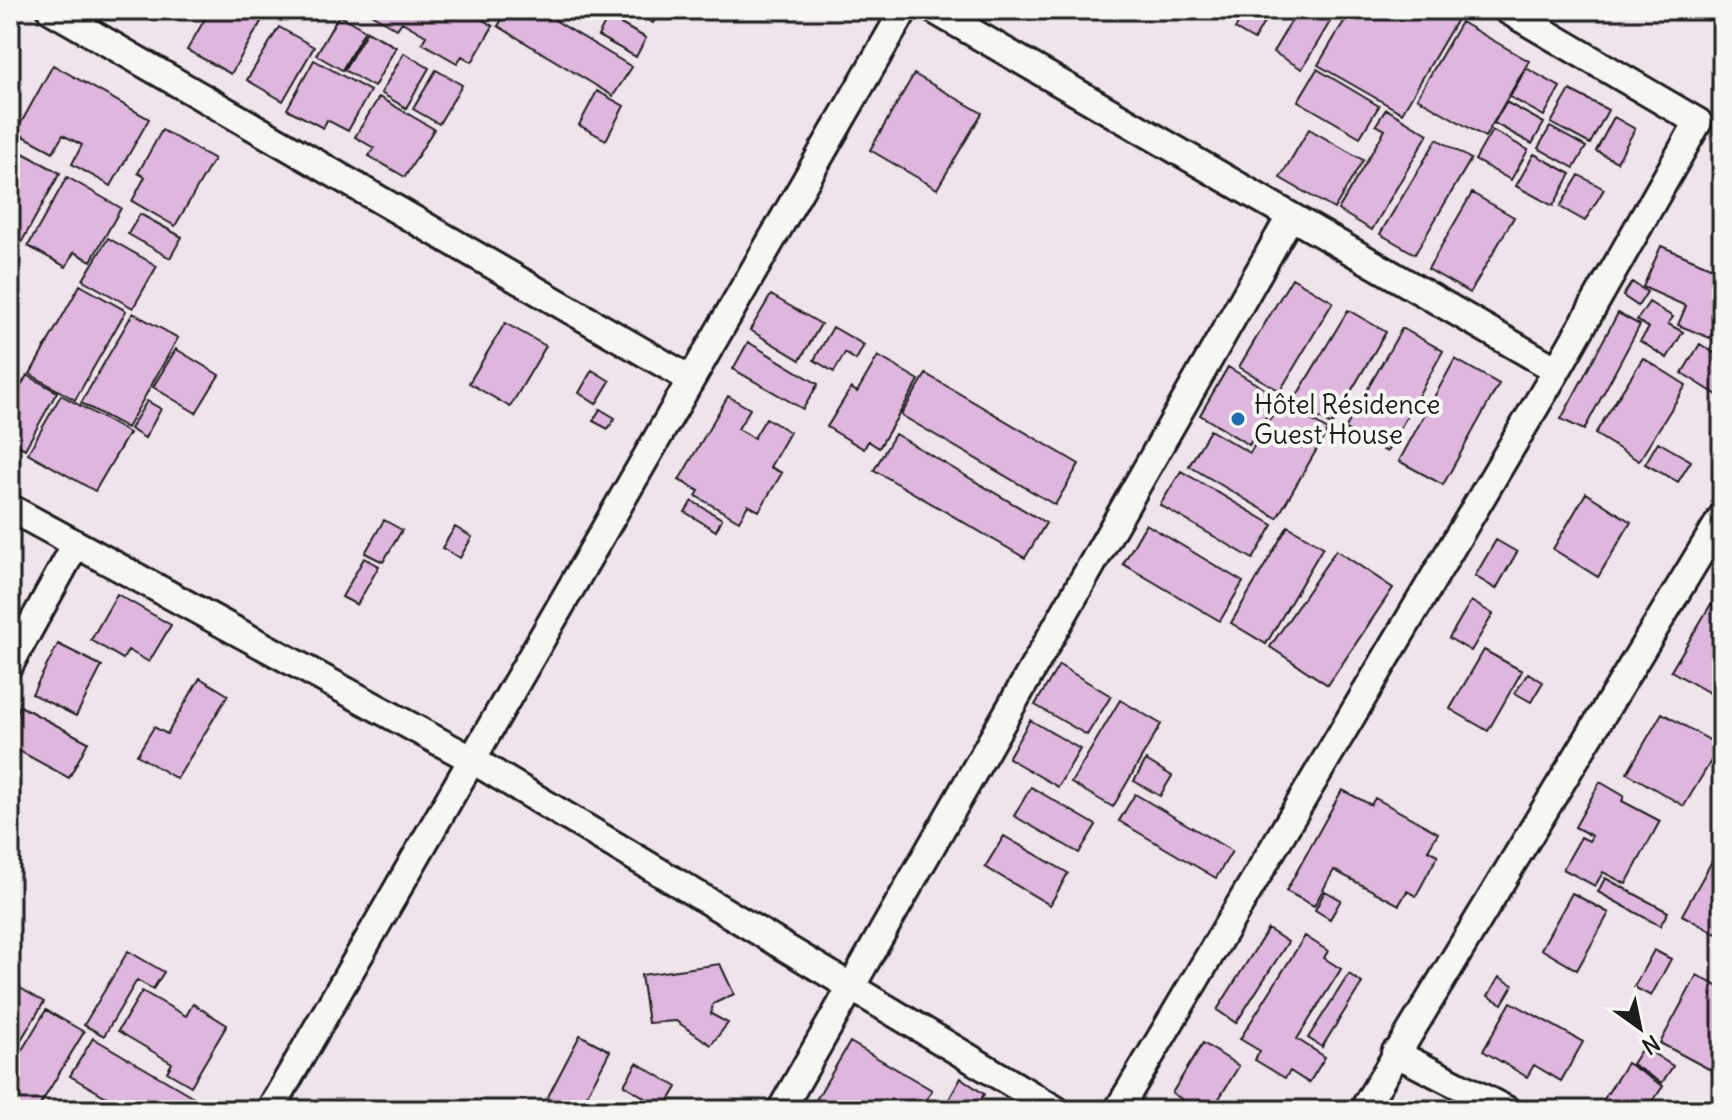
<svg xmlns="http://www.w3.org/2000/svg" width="1732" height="1120" viewBox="0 0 1732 1120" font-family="Delius,sans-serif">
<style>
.building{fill:#dfb6de;stroke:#1c1c1c;stroke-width:2}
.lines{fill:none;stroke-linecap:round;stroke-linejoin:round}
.minor-casing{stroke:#1c1c1c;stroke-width:32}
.minor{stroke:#f6f6f2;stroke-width:26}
.poi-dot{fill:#1f6fb2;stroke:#f6f6f2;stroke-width:3}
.labels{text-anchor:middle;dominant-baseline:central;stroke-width:8;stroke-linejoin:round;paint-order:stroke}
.poi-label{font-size:26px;fill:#1c1c1c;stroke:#f6f6f2;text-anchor:start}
</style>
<rect width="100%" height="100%" fill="#efe3ec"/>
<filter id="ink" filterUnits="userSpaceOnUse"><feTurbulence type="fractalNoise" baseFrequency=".0125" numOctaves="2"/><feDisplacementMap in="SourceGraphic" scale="16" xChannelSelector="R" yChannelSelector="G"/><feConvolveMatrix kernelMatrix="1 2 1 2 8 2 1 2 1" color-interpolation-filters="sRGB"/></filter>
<g filter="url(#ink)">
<path class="building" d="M210 10H245L262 20 231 74 187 50Z
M364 10H466L493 26 472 62 462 56 457 63 422 43 426 36 402 22 397 29Z
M508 10H538L632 67 613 96 498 26Z
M631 10H661L653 23Z
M1247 10H1271L1254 40 1235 29Z
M1298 10H1337L1302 69 1273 52Z
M1351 10H1438L1456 21 1402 113 1318 65Z
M339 15 365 30 342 70 316 55Z
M608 17 646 38 636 57 598 36Z
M1461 22 1529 61 1485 137 1417 98Z
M279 27 314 47 283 101 247 80Z
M367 31 396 47 374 87 344 70Z
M404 53 429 68 406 108 381 93Z
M314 60 370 91 348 131 327 120 323 128 287 109Z
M53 65 149 119 111 186 72 164 82 145 63 135 53 152 16 132Z
M1526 68 1560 87 1544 116 1510 97Z
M1317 69 1379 106 1360 137 1298 101Z
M436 70 462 85 439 124 413 109Z
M914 74 982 113 937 189 870 150Z
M1570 90 1608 110 1590 144 1551 123Z
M597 91 624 106 606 140 579 125Z
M379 97 434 129 405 177 369 156 374 148 355 137Z
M1506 102 1544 123 1532 144 1494 123Z
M1386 109 1428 134 1372 230 1338 210 1385 130 1376 125Z
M1614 117 1635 129 1617 162 1596 151Z
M1550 127 1586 147 1574 168 1538 148Z
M1309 129 1363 160 1334 209 1280 178Z
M162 130 214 159 175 226 132 201 145 177 138 173Z
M1492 130 1528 150 1511 180 1475 160Z
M1437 139 1471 159 1415 254 1380 234Z
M10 146 60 173 20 245 10 240Z
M1534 154 1571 174 1553 206 1516 186Z
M1579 175 1604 189 1585 221 1560 207Z
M67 177 121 208 91 261 74 252 66 267 28 246Z
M1472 193 1514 217 1470 293 1428 269Z
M140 214 182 237 170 258 128 234Z
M108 238 157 266 133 308 83 280Z
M1661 246 1722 272V311L1710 338 1678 325 1686 306 1643 287Z
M1292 278 1333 302 1280 391 1239 367Z
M1632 282 1647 292 1638 306 1623 296Z
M80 285 126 311 75 400 30 374Z
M771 295 821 324 800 360 750 330Z
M1649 302 1673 317 1668 324 1683 332 1667 358 1640 341 1649 328 1637 320Z
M1348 310 1386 332 1331 425 1293 402Z
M133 313 178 338 127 428 81 403Z
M1618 313 1640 325 1584 430 1561 419Z
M505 323 546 346 510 407 469 383Z
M833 327 864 345 856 360 845 353 834 372 814 360Z
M1402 328 1443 351 1387 452 1345 429Z
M748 342 818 384 803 409 733 369Z
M1700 344 1722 358V398L1682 373Z
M176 349 219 375 196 413 153 387Z
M878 356 919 380 879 448 868 441 864 449 827 427 851 388 857 392Z
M1643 358 1686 385 1639 461 1595 434Z
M1455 359 1499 384 1443 485 1399 461Z
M1228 367 1278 397 1249 445 1200 415Z
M592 370 610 381 596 404 579 393Z
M926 374 1079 464 1055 505 901 415Z
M27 375 57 392 25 449 10 441V406Z
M61 395 129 433 95 491 28 453Z
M728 396 750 409 738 429 754 438 766 418 790 432 770 467 782 473 759 511 748 505 739 521 696 496 699 491 679 480Z
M147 401 161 409 145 438 130 429Z
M1280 402 1328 430 1277 518 1189 466 1210 430 1250 453Z
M600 409 615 418 608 429 593 421Z
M895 434 1046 523 1025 558 874 470Z
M1658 442 1691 461 1678 482 1645 464Z
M1181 471 1273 525 1253 559 1160 505Z
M1586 493 1631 522 1598 577 1553 549Z
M692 501 722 519 716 531 685 512Z
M384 520 402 530 383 562 365 553Z
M1146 524 1243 582 1220 621 1123 564Z
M1288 526 1323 547 1266 644 1231 623Z
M455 527 472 537 460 558 442 548Z
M1496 540 1517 552 1496 589 1475 576Z
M1336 550 1393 588 1328 685 1270 647Z
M364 558 379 566 357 605 342 597Z
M117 594 171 625 149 662 128 650 123 659 91 640Z
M1471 601 1493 614 1471 651 1449 638Z
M1711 604 1722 610V700L1671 671Z
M58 644 102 666 76 716 32 694Z
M1484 650 1522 671 1488 731 1450 709Z
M1059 665 1111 696 1087 735 1035 705Z
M1528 673 1543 682 1531 702 1515 693Z
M200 678 228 695 177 779 137 755 154 727 167 734Z
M1120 700 1161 724 1113 807 1071 783Z
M20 706 88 742 69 778 10 746V724Z
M1662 713 1720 746 1684 806 1627 773Z
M1030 720 1080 749 1058 787 1008 758Z
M1146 760 1172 776 1160 796 1134 781Z
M1600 782 1624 796 1622 801 1660 821 1626 884 1603 872 1595 886 1563 869 1581 837 1589 841 1592 836 1575 827Z
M1031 787 1096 825 1079 853 1014 816Z
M1342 790 1371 805 1375 798 1438 833 1428 850 1438 855 1416 896 1407 891 1399 905 1334 870 1314 906 1286 891Z
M1135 794 1232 851 1216 878 1119 821Z
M1004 836 1068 873 1050 905 985 867Z
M1722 843V937L1682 915Z
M1605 878 1668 912 1660 926 1598 892Z
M1325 891 1341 900 1330 919 1315 910Z
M1572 893 1609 913 1577 970 1541 949Z
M1268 929 1288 942 1236 1023 1217 1010Z
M1305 936 1328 951 1324 958 1341 969 1297 1039 1325 1057 1309 1083 1290 1071 1285 1078 1255 1060 1260 1051 1240 1039Z
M1654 950 1671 959 1651 996 1634 987Z
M128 951 164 972 153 989 137 980 104 1036 84 1025Z
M720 964 734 994 713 1004 711 1014 728 1023 711 1045 676 1021 648 1023 641 975Z
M1349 974 1362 983 1322 1047 1308 1038Z
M1697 975 1722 989V1076L1660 1043Z
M1499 977 1513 985 1502 1004 1488 996Z
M15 985 44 1002 16 1048 10 1045V993Z
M142 991 186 1016 193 1004 227 1025 191 1086 167 1072 172 1063 118 1031Z
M1511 1002 1583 1042 1561 1081 1534 1065 1527 1077 1483 1051Z
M46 1010 84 1032 37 1110H10V1070Z
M580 1035 610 1051 579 1110H541Z
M93 1038 197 1099 191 1110H129L70 1076Z
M850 1042 932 1090 921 1110H810Z
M1203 1043 1239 1066 1212 1110H1199L1172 1093Z
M1643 1047 1673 1066 1662 1083 1632 1064Z
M637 1063 677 1087 664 1109 624 1085Z
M1627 1063 1663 1086 1647 1110H1597Z
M961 1078 984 1094 975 1110H943Z"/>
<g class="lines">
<g class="minor-casing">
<path id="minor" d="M51 10 690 379
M934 10 1557 370
M10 508 471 759 1056 1110
M10 664 76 544
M1395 1053 1507 1110
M270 1110 904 10
M781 1110 1290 217
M1118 1110 1557 370 1698 122 1507 10
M1363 1110 1722 517"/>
</g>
<use href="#minor" class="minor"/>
</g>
</g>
<circle class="poi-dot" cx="1238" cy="419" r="8"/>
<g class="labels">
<g class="poi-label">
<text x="1254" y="404">Hôtel Résidence<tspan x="1254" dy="30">Guest House</tspan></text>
</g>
</g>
<rect width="1732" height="1120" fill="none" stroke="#f6f6f2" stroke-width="40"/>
<rect x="20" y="20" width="1692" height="1080" fill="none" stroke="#1c1c1c" stroke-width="3" filter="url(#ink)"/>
<g transform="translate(1640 1028) rotate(147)" stroke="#f6f6f2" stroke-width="6" paint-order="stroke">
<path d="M0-6L14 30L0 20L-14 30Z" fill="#1c1c1c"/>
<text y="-12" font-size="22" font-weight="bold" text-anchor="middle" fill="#1c1c1c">N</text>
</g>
</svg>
